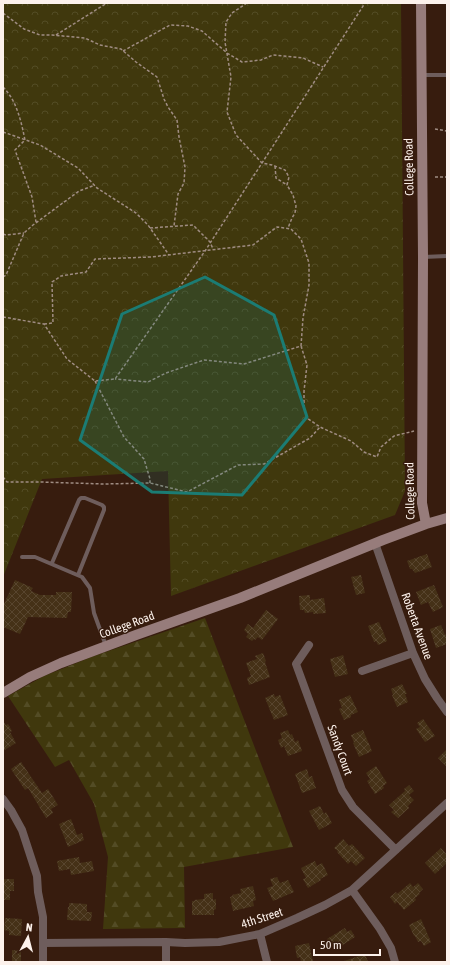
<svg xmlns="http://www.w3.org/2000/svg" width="450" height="965" viewBox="0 0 450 965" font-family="'Asap Condensed',sans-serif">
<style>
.forest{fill:url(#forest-firs)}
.park{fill:url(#park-crowns)}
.building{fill:url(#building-cross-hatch)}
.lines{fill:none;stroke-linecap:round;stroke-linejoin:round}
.path{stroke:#9f8c82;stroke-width:1.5;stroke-dasharray:3 2;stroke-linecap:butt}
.lane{stroke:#6e5d5c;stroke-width:4}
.street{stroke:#6e5d5c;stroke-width:8}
.secondary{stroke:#977c7b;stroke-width:10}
.marked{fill:#1b7c74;fill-opacity:0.2;stroke:#1b7c74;stroke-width:3;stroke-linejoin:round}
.labels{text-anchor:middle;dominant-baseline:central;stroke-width:3;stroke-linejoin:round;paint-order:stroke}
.street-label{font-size:12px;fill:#fdf2ec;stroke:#371c0e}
</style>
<defs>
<pattern id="forest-firs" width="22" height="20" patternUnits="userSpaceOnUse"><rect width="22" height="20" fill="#40380d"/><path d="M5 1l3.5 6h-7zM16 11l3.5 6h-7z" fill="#534c25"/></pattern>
<pattern id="park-crowns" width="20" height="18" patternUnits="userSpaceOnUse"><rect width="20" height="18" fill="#40380d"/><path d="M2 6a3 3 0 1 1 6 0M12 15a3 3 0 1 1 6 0" fill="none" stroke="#534c25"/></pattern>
<pattern id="building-cross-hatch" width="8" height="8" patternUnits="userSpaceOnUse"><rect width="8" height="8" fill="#453117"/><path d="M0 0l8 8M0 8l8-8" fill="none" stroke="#58452e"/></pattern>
</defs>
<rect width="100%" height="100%" fill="#371c0e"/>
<path class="forest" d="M205 618 293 847 184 867 185 928 103 929 108 857 94 804 69 760 55 767 8 696 44 676 94 656Z"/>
<path class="park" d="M3 3H401L405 491 395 515 171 596 168 471 42 479 3 577Z"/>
<path class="building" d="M427 554 432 567 415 573 412 569H410L407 561Z
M361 575 365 593 356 595 351 577Z
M15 580 33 588 31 591 40 595H56V592H72L71 612H68L67 618 28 617 20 634 3 627V606Z
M434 585 443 607 433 612 428 602 421 605 416 592Z
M310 595V600L324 598 326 613 313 614V612L305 613 304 610H300L299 596Z
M266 610 278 619 262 640 258 637 255 640 254 639 252 641 246 637 248 634 244 630 248 624 253 628Z
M379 622 387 641 378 645 376 641 374 642 368 626Z
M441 625 445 635 447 634V644L436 648 430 629Z
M263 653 266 661 265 662 270 677 249 685 247 678 251 676 246 663 257 659 255 656Z
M343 655 348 674 335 677 330 659Z
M402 684 407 694H405L408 702 397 707 392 695H393L391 689Z
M274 694 275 697 280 695 288 715 274 720 265 698Z
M350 695 358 712 351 715V717L344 720 339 709 342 708 339 700Z
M423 719 435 736 425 742 416 729 420 727 417 723Z
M3 721 6 725 8 724 12 731 10 732 16 743 3 751Z
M288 730 290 735 292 734 295 742 298 740 302 751 288 756 284 746 281 748 278 740 282 738 280 733Z
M363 730 372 751 359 757 353 743H354L351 735Z
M447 749V767L438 758Z
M21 762 42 793 48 789 58 805 51 809 53 813 46 818 28 788 25 790 11 769Z
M376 766 387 783 383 786 384 788 375 794 367 781 370 779 366 773Z
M307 769 309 777 312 776 316 788 302 793 295 774Z
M409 785 414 791 409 795 414 800 408 806 409 808 398 818 391 812 394 810 389 805 405 791 404 789Z
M320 806 324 814 326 812 332 823 319 830 309 811Z
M71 819 77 835 82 833 84 840 68 847 59 824Z
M343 839 349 846 352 844 365 858 356 866 351 861 348 864 337 852 338 851 334 848Z
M441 848 447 855V863L435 874 425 863Z
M79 857 80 863 92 861 94 871 71 875 70 869 59 871 57 861Z
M315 861 317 866 322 863 328 875 320 879 321 880 308 888 303 879 306 878 301 868Z
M277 877 280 883 288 880 294 892 273 901 267 888 273 886 270 879Z
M3 879H14V891H10V900H3Z
M410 883 413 887 418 883 423 889 419 893 420 894 415 898 416 900 404 910 397 902 395 904 390 897 396 892 397 894Z
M253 886 256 900 253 901 254 906 233 911 230 897 233 896 232 895 241 893 240 889Z
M213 893V900L216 899V909L214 910V915H192V901H195L194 900 204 899V894Z
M69 903 87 904V912H92L91 921 67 920 68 907H69Z
M5 918 22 919 21 936 9 935V931L4 930Z
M421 919 431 942 424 946 421 941 418 942 415 936H414L409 925Z
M345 928 347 932 351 930 355 937 335 950 327 939Z
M309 943 313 962H301L300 957 297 958 295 946Z
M12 950 21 951V962H12Z
M365 954 368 962H344V961Z"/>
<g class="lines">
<path class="path" d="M247 3 232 13 226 22 225 42 231 77 227 112 236 135 262 163 272 165 285 170 289 177 287 185 293 195 296 206 295 213 292 218 288 228
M3 13 24 29 40 35H52L85 38 100 45 121 49 136 62 157 77 164 99 168 107 177 120 179 137 185 167 184 183 178 194 174 226
M56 35 107 3
M123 51 170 25 188 26 202 31 227 53 242 62 261 60 273 55 303 58 323 67
M3 87C17 101 21 121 25 140L15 150 32 197 36 222
M435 129 447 131
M3 132 40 145 78 168 97 188 136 213 148 225 169 255
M275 166 276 178 287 185
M435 177H447
M150 228 193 225 210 242 213 249
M3 234 6 235 24 233
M3 277 6 275 24 233 33 225 79 191 95 185
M3 317 44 324 67 359 95 381 115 379 205 251 262 163 365 3
M44 324 53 323 52 282 61 276 86 272 95 259 151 257 253 245 277 227 291 229 301 239 309 263V285L303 318 301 346 244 364 204 360 166 373 148 382 115 379
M301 346 307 365 304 391V408L307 418 320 427 351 441 364 452 377 457 381 447 394 436 414 431
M95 381 124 437 144 459 150 479V483
M3 477 7 482H41L103 484 150 483 187 492 238 465 264 464 310 438 320 427"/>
<path class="lane" d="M421 75H447
M423 257 447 256
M22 557H35L82 577 90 588 94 613 106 646
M52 563 79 500 81 498H85L102 505 104 507V510L78 575"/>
<path class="street" d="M375 543 413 653 425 679 437 698 447 712
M309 645 296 664 342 790 353 807 396 850
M362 671 413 653
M3 799 11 810 22 830 37 876 38 892 43 917V962
M352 890 380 929 391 948 395 962
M260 934 267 962
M166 942V962
M43 943 166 942 185 943 219 942 260 934 297 918 325 905 352 890 447 803"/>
<path class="secondary" d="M421 3 423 257 422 503 426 524
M3 693 30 677 61 663 136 635 240 598 383 540 426 524 447 518"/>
</g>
<path class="marked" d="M205 277 274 315 307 417 242 495 152 492 80 440 122 314Z"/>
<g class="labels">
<g class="street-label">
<text transform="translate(409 167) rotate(-91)">College Road</text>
<text transform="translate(410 491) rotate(-91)">College Road</text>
<text transform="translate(127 625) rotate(-20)">College Road</text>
<text transform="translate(417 626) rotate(70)">Roberta Avenue</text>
<text transform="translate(340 750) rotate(70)">Sandy Court</text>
<text transform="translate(262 918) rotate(-18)">4th Street</text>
</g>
</g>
<rect width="450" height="965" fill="none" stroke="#fdf2ec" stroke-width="8"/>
<g transform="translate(28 937) rotate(7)" stroke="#371c0e" stroke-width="3" paint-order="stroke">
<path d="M0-3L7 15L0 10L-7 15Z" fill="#fdf2ec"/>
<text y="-6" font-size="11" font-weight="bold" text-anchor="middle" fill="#fdf2ec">N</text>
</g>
<path d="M314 949v6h66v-6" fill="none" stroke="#fdf2ec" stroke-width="2"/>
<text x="320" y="949" font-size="12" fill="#fdf2ec" stroke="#371c0e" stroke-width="3" paint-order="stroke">50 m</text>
</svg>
